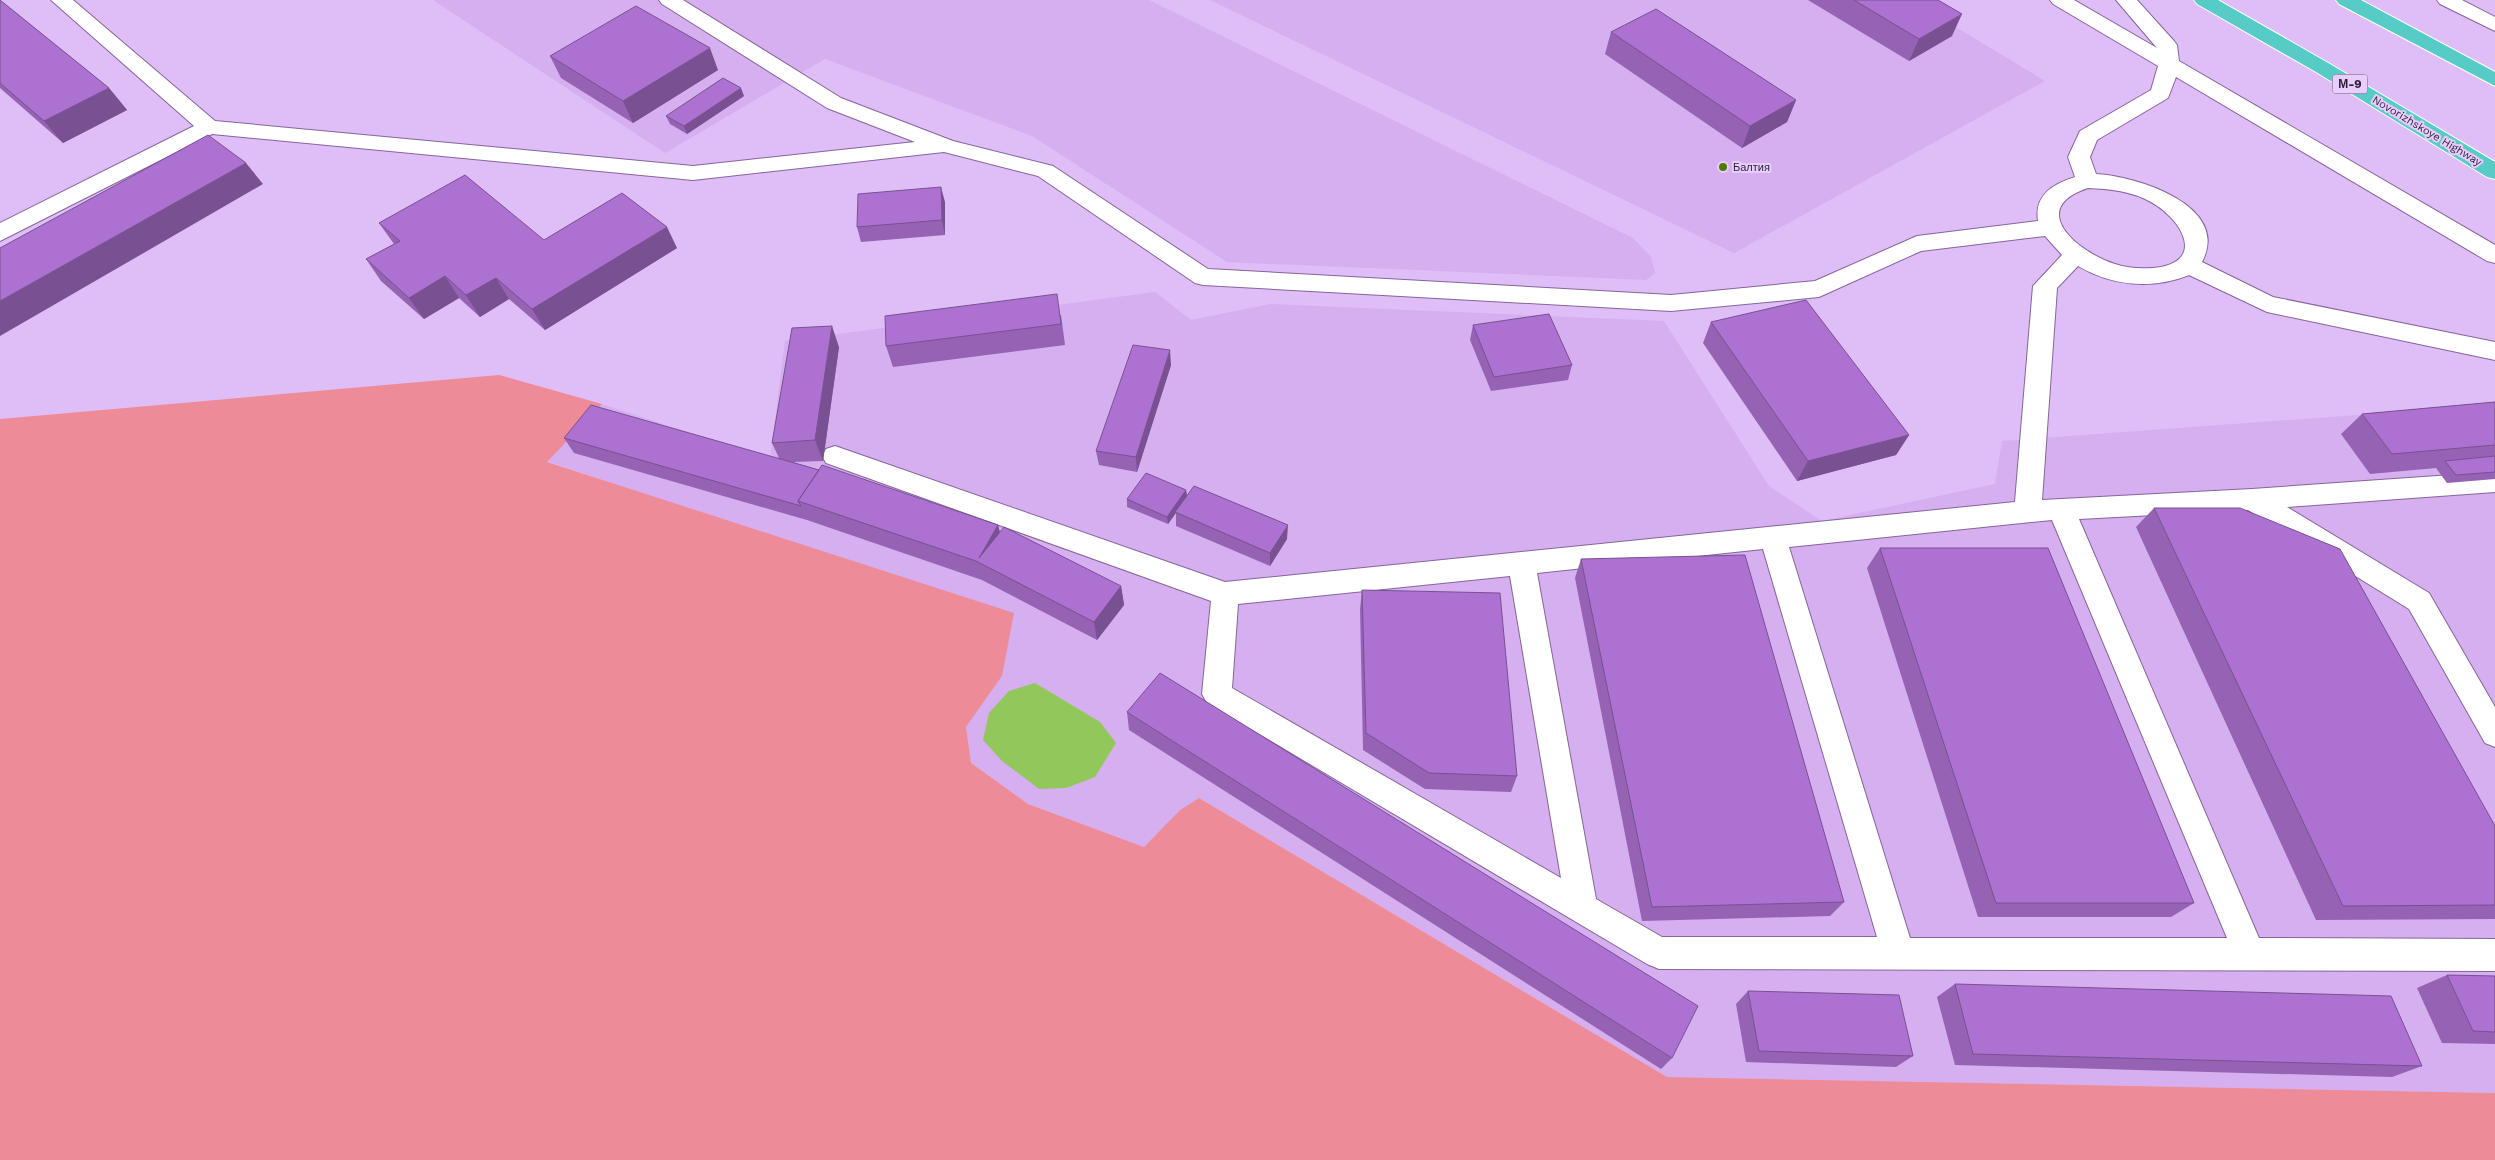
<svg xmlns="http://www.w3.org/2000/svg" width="2495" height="1160" viewBox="0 0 2495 1160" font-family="'Work Sans',sans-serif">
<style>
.built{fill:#d5afef}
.green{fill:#ee8b99}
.water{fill:#91c75b}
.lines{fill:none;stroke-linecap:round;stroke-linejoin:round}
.minor-casing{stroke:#85659a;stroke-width:2}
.highway-casing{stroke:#fff;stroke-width:2}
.minor{fill:#fff;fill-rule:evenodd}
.highway{fill:#57cbc6;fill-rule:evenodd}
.wall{fill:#9562b4}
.shaded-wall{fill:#795092}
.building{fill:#ad72d1;stroke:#795092}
.poi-dot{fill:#4c7b03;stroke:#e9cdfc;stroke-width:2}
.labels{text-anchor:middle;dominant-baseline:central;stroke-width:4;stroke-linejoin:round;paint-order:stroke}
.far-street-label{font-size:11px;fill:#2c1f35;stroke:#e9cdfc}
.far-poi-label{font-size:11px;fill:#2c1f35;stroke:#e9cdfc;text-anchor:start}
.shield{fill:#e9cdfc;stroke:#655371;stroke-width:1}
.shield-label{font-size:12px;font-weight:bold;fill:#2c1f35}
</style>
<rect width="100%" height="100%" fill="#dfbdf7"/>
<path class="built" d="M433 0H1149L1633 238 1651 257 1655 273 1646 280 1227 262 1032 136 825 59 665 153Z
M1210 0H1911L2045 81 1734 253Z
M1155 292 1191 320 1270 304 1664 321 1769 486 1822 521 1995 484 2002 441 2495 405V1093L1667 1077 1199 798 1180 810 1144 847 1028 804 971 763 966 727 1002 676 756 531 546 461 602 404 770 459 785 341Z"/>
<path class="green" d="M499 375 602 404 547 462 1014 613 1002 676 966 727 971 763 1028 804 1144 847 1180 810 1199 798 1667 1077 2495 1093V1160H0V419Z"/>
<path class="water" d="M1035 683 1100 722 1116 743 1095 777 1066 788 1039 789 1002 761 983 740 989 713 1009 691Z"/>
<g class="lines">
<g class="minor-casing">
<path id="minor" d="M51 0H73L215 121 693 166 915 142 827 108 662 4 659 0H683L841 98 953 141 1053 166 1208 269 1671 295 1815 281 1917 236 2038 221C2034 195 2053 184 2075 177L2068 157 2080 131 2151 90 2158 66 2053 4 2050 0H2074L2157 48 2116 0H2137L2174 41 2177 45 2179 61 2495 245V263L2487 261 2176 77 2168 98 2097 140 2090 157 2096 174C2135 176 2232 205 2202 262L2273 297 2495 342V360L2267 312 2189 275C2152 290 2112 286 2078 266L2057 288 2042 500 2252 489 2495 472V492L2287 507 2429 593 2495 707V747L2485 743 2409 609 2248 510 2079 519 2259 938 2495 939V971L1659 969 1647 964 1207 703 1202 694 1211 601 826 463 822 456 826 449 835 446 1225 582 2015 502 2033 286 2062 255 2045 236 1921 251 1819 297 1671 311 1203 285 1195 283 1038 176 944 152 693 180 212 134 0 241V223L194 126ZM2088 188C2110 189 2131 191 2151 202 2183 220 2207 263 2153 268 2140 269 2127 268 2115 264 2079 253 2025 209 2088 188ZM2052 520 2227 938H1910L1789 547ZM1763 549 1877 937H1662L1596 899 1537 573ZM1510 576 1561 878 1232 688 1238 604Z
M2437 0H2462L2495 17V31L2440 4Z"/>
</g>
<g class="highway-casing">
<path id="highway" d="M2194 0H2218L2330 64 2495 162V179L2487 177 2316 72 2197 4Z
M2336 0H2361L2495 72V86L2339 4Z"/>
</g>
<use href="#minor" class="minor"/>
<use href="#highway" class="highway"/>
</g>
<path class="wall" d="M0 0 109 88 127 110 63 143 0 88Z
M1808 0H1938L1952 36 1909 61Z
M1611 32 1796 100 1787 122 1742 148 1605 54Z
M550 56 718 70 633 123 561 78Z
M744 96 687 134 670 124 666 116Z
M945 202V235L861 242 857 227Z
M379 223 544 240 677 248 545 330 509 299 480 317 459 298 424 319 381 281 366 259 394 244Z
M1061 315 1065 345 893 367 886 346Z
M1711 322 1909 435 1896 455 1797 481 1703 343Z
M1473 325 1572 365 1568 380 1491 391 1470 340Z
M839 347 823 461 793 462 998 525 1000 533 1121 586 1124 605 1097 640 982 580 807 520 574 453 564 438 779 458 772 443Z
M1171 365 1137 472 1099 465 1096 451Z
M2495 402V479L2447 483 2436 468 2370 474 2341 434 2362 414Z
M1186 490 1187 496 1287 539 1270 566 1176 526V513L1168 524 1127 507V499Z
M2154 508 2495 826V919L2316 920 2136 527Z
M1880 548 2194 903 2171 917H1978L1867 568Z
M1581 559 1844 902 1830 916 1642 921 1575 578Z
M1362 590 1517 776 1511 792 1425 789 1363 750 1360 609Z
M1127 712 1672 1058 1661 1069 1129 730Z
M2447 975 2495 976V1044L2442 1043 2417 988Z
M1955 984 2422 1066 2392 1077 1955 1065 1937 997Z
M1748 991 1913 1056 1896 1067 1746 1062 1736 1004Z"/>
<path class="shaded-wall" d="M1962 14 1952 36 1909 61 1919 39Z
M710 48 718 70 633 123 623 101Z
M109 88 127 110 63 143 44 121Z
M741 88 744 96 687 134 684 126Z
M1796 100 1787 122 1742 148 1750 126Z
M246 163 263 184 0 336V301Z
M941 187 945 202V235L942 220Z
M667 227 677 248 545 330 532 309Z
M445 276 459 298 424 319 409 298Z
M496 278 509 299 480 317 466 295Z
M832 326 839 347 823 461 815 440Z
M1170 350 1171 365 1137 472 1136 457Z
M1909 435 1896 455 1797 481 1808 461Z
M1186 490 1187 497 1168 524 1167 517Z
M998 525 1003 545 979 558Z
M1288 525 1287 539 1270 566V553Z
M1121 586 1124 605 1097 640 1094 622Z"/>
<path class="building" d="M0 0 109 88 44 121 0 83Z
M1854 0H1938L1962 14 1919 39Z
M636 6 710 48 623 101 550 56Z
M1656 9 1796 100 1750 126 1611 32Z
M723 78 741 88 684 126 666 116Z
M208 135 246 163 0 301V248Z
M465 175 544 240 622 193 667 227 532 309 496 278 466 295 445 276 409 298 366 259 400 241 379 223Z
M941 187 942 220 857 227 858 194Z
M1057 294 1061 324 886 346 885 316Z
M1806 300 1909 435 1808 461 1711 322Z
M1549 314 1572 365 1494 377 1473 325Z
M832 326 815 440 772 443 792 328Z
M1133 345 1170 350 1136 457 1096 451Z
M2495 402V445L2392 454 2362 414Z
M591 405 819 470 798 501 801 506 564 438Z
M2495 456V472L2456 475 2445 461Z
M822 465 998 525 979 558 1004 527 1121 586 1094 622 976 561 798 501Z
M1146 473 1186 490 1167 517 1127 499Z
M1194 486 1288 525 1270 553 1175 512Z
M2154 508H2240L2340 549 2495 826V905L2343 906Z
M1880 548H2048L2194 903H1996Z
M1745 555 1844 902 1652 907 1581 559Z
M1362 590 1500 593 1517 776 1429 773 1366 733Z
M1160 673 1698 1006 1672 1058 1127 712Z
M2447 975 2495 976V1032L2473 1031Z
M1955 984 2391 996 2422 1066 1973 1054Z
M1748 991 1899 995 1913 1056 1759 1051Z"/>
<circle class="poi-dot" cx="1723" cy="167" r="5"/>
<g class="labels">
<g class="far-street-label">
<text transform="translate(2427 131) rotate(31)">Novorizhskoye Highway</text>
</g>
<g class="far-poi-label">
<text x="1733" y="167">Балтия</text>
</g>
<rect class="shield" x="2332.5" y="74.5" width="35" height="19" rx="4"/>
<g class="shield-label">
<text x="2350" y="84">М-9</text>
</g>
</g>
</svg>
